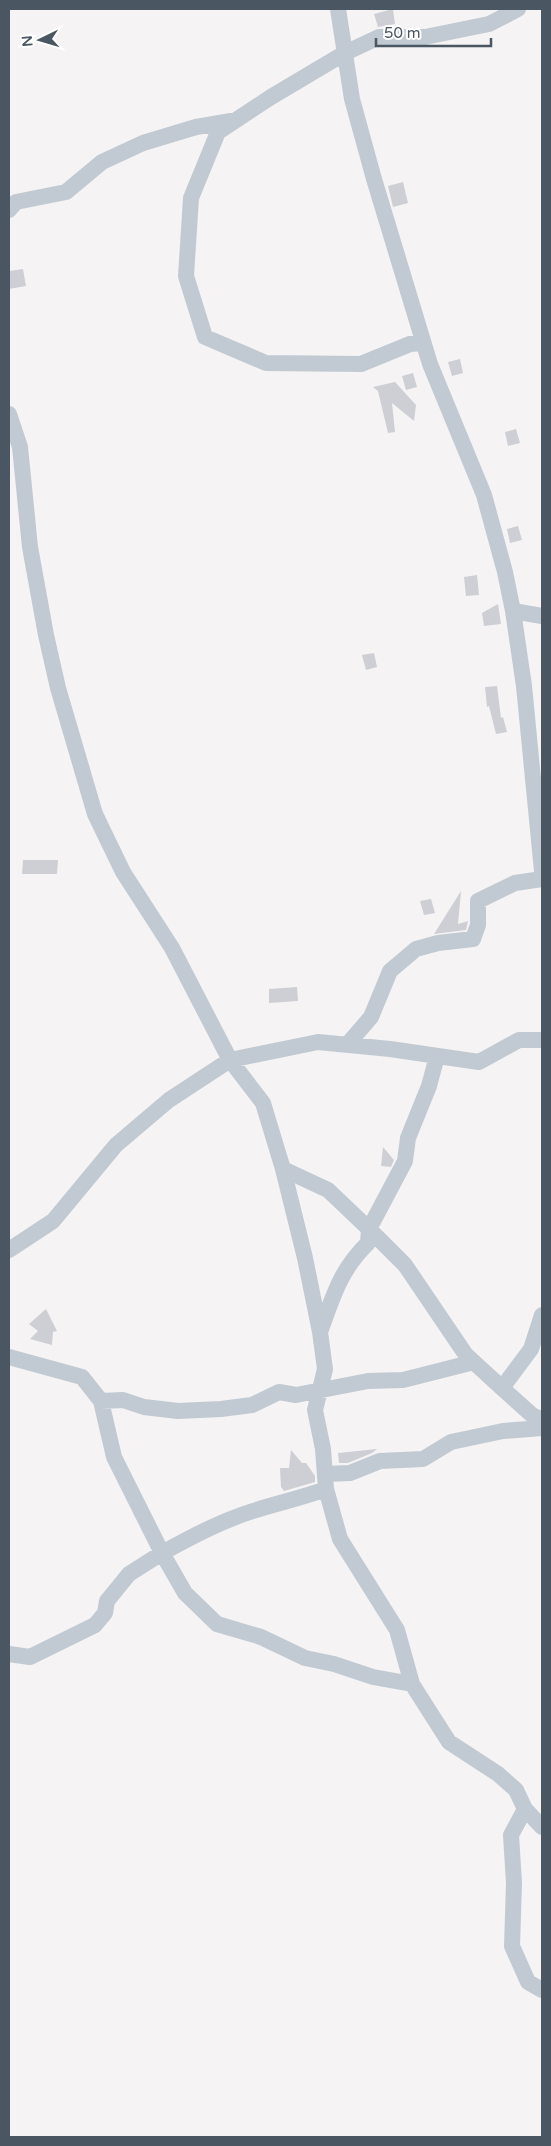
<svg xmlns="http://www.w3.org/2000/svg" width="551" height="2146" viewBox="0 0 551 2146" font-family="'Varela Round',sans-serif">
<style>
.building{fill:#cdcfd5}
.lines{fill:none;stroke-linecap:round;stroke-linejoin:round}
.minor{stroke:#c1cad2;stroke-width:16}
</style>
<rect width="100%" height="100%" fill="#f5f3f3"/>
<path class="building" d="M393 9 395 24 378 27 374 14Z
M403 182 408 203 393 207 388 186Z
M23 269 26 286 9 289V271Z
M460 359 463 373 452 376 448 362Z
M413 373 417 387 406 390 402 376Z
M395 382 416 405 414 421 392 403 395 432 388 433 378 391 373 387Z
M516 429 520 443 508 446 505 432Z
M518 526 522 540 510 543 507 529Z
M477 575 479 595 466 596 464 577Z
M498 604 501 624 484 626 482 613Z
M374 653 377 667 366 670 362 655Z
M497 686 501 718 503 717 507 732 496 734 489 706 487 707 485 687Z
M23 860H58L57 874H22Z
M461 891 458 924 468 921 466 930 434 934Z
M431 899 435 913 424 915 420 901Z
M297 987 298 1001 269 1003V989Z
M383 1147 394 1160 391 1167 381 1166Z
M46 1309 57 1331 53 1332 52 1345 30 1339 38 1331 29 1324Z
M377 1449 372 1453 348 1463H339L338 1453Z
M291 1450 302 1463H306L315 1476V1482L284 1491 281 1487 280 1468H289Z"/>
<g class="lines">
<path class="minor" d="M338 9 352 99 374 179 430 364 484 495 505 572 513 611 524 686 542 871
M9 210 16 202 66 192 102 162 143 143 196 127 231 121
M423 343 410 344 361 364 266 363 205 337 186 276 191 198 218 132 271 97 345 53 379 37H425L489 24 518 9
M9 414 20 447 30 547 46 635 58 688 95 814 123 872 172 948 230 1060 263 1103 283 1169 305 1258 320 1332 325 1369 315 1410 323 1449 326 1489C302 1498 277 1503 253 1511 221 1521 191 1537 162 1553L114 1457 101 1401 82 1377 9 1357
M513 611 542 616
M347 1045 371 1017 390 971 416 949 438 943 473 939 478 925V901L515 883 542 879
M283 1169 328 1190 369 1229 405 1265 466 1355 502 1388
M9 1250 53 1221 116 1145 169 1100 230 1060 318 1042 390 1049 479 1062 519 1040H542
M542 1315 531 1349 502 1388 532 1415 542 1420
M320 1332C333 1297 340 1270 368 1243L369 1229 405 1161 408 1138 429 1086 437 1056
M101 1401 123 1400 144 1407 178 1411 221 1409 252 1405 279 1392 296 1395 368 1381 403 1380 474 1362
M325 1474 350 1473 380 1461 423 1459 451 1442 503 1431 542 1428
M326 1489 340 1539 397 1630 412 1684 449 1742 498 1774 516 1790 525 1809 542 1827
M9 1654 30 1657 95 1625 105 1613 107 1601 129 1574 162 1553 185 1593 217 1624 261 1637 305 1658 334 1664 373 1677 412 1684
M525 1809 511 1835 514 1883 512 1946 528 1982 542 1990"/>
</g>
<rect width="551" height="2146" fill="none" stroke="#4a5661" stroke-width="20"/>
<g transform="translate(40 40) rotate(265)" stroke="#ffffff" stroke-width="4" paint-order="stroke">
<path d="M0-4L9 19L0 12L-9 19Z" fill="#4a5661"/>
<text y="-8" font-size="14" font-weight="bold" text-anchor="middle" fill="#4a5661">N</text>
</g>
<path d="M376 38v8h115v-8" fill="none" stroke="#4a5661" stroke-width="2.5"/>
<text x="384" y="38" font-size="15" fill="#4a5661" stroke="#ffffff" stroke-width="4" paint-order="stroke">50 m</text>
</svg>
